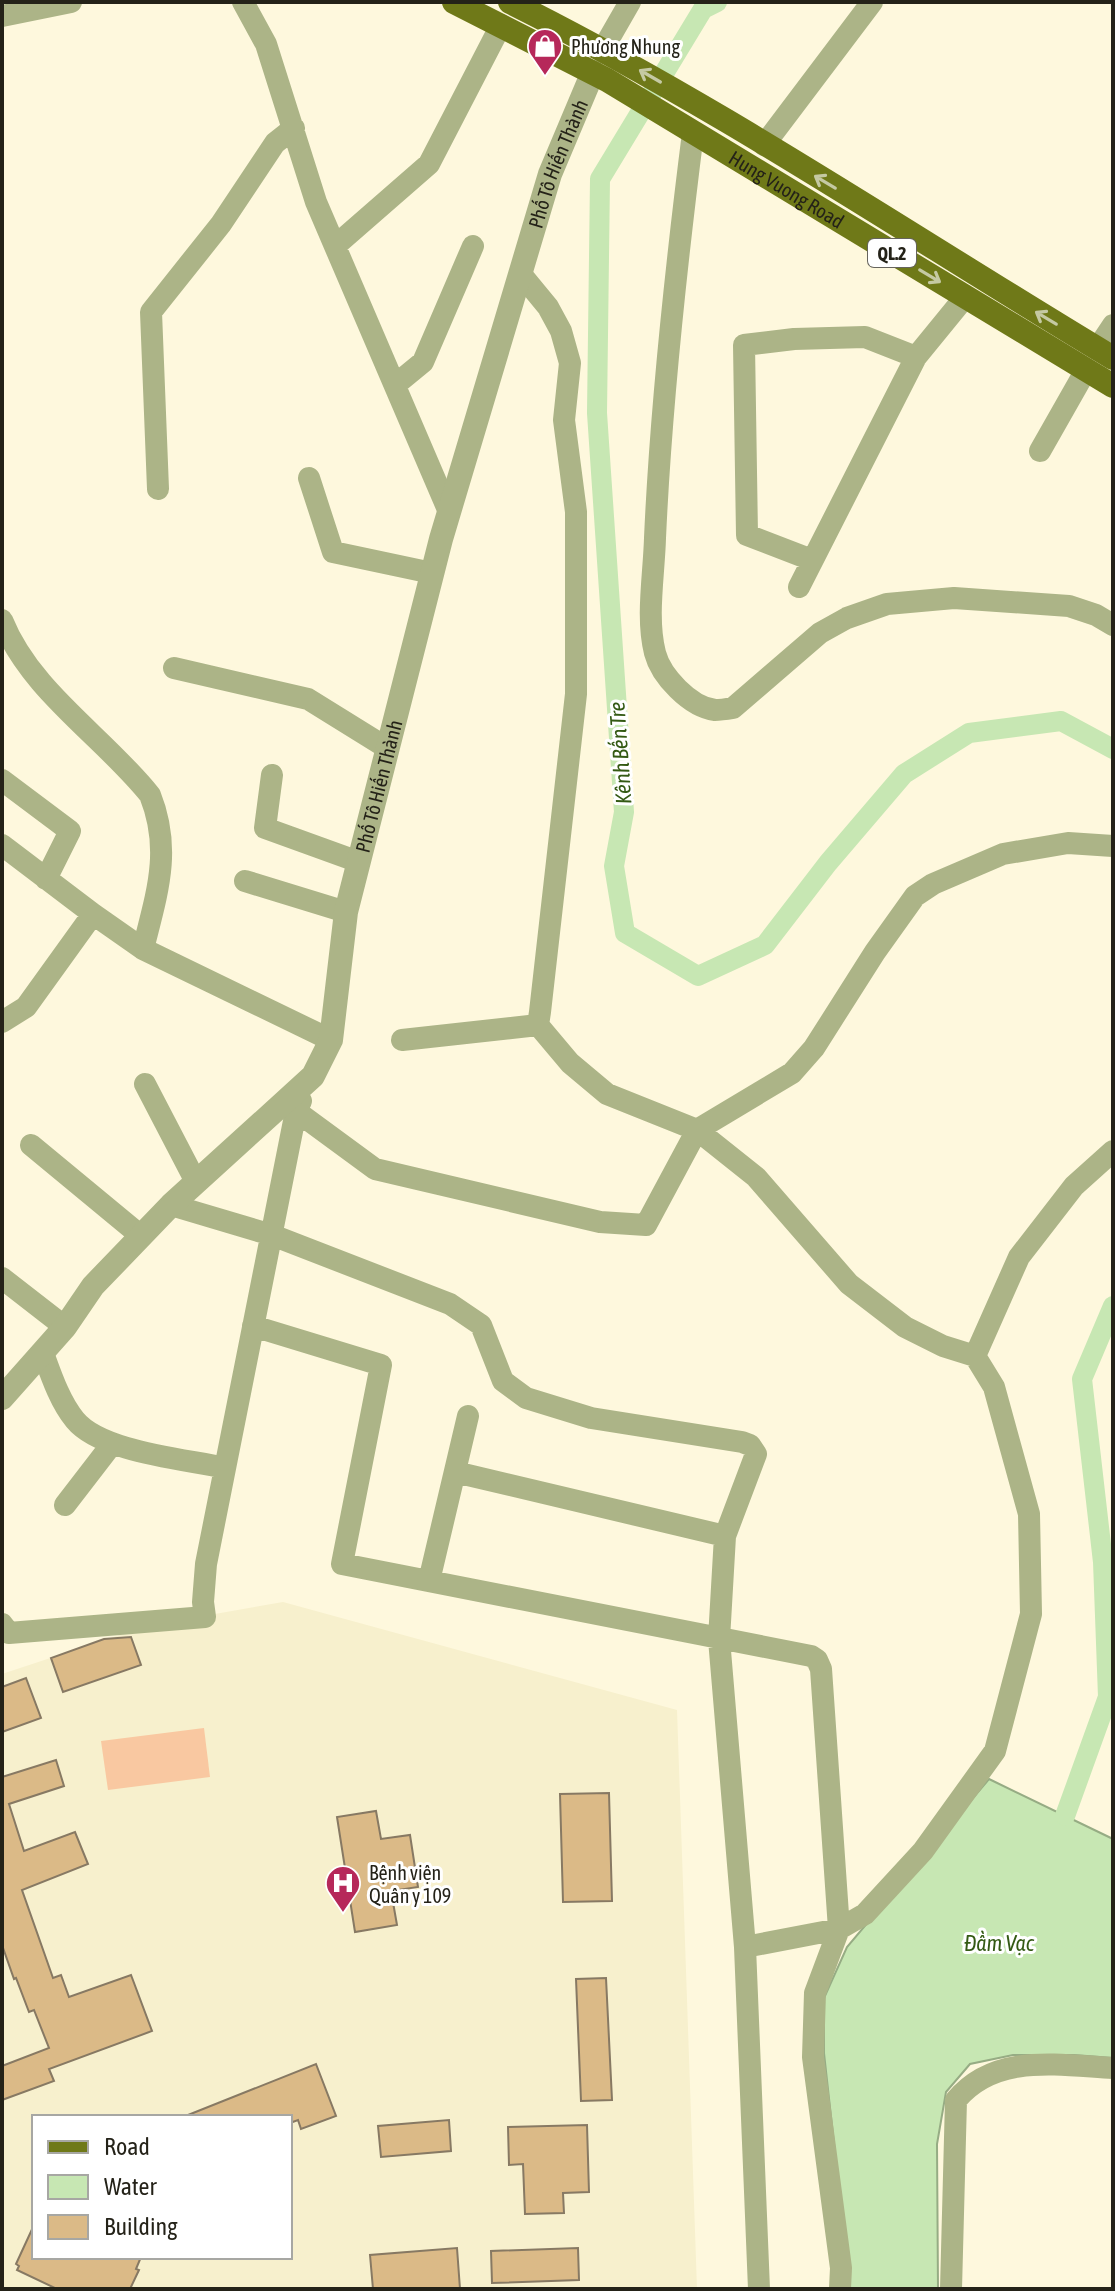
<svg xmlns="http://www.w3.org/2000/svg" width="1115" height="2291" viewBox="0 0 1115 2291" font-family="'Asap Condensed',sans-serif">
<style>
.built{fill:#f7f0cd;fill-rule:evenodd}
.green{fill:#f9c8a1}
.water{fill:#c7e7b3;stroke:#96ac84;stroke-width:2}
.lines{fill:none;stroke-linecap:round;stroke-linejoin:round}
.canal{stroke:#c7e7b3;stroke-width:20}
.building{fill:#dbba87;stroke:#877963;stroke-width:2}
.minor{stroke:#acb487;stroke-width:22}
.tertiary{stroke:#acb487;stroke-width:24}
.primary{stroke:#6f7918;stroke-width:24}
.oneway{stroke:#c5c9a3}
.labels{text-anchor:middle;dominant-baseline:central;stroke-width:6;stroke-linejoin:round;paint-order:stroke}
.shield{fill:#fff;stroke:#66645d;stroke-width:2}
.shield-label{font-size:18px;font-weight:bold;fill:#242218}
.poi-label{font-size:20px;fill:#242218;stroke:#fff;text-anchor:start}
.street-label{font-size:20px;fill:#242218;stroke:#fff}
.water-label{font-size:22px;font-style:italic;fill:#345a14;stroke:#fff}
</style>
<rect width="100%" height="100%" fill="#fef8dd"/>
<path class="built" d="M283 1602 677 1710 697 2289H2V1674L147 1626ZM34 2117H290V2257H34Z"/>
<path class="green" d="M204 1728 210 1777 108 1790 101 1741Z"/>
<path class="water" d="M989 1779 1113 1839V2058L1074 2055H1013L970 2064 946 2092 937 2144 938 2289H850L824 2053V1998L847 1947Z"/>
<g class="lines">
<path class="canal" d="M717 2 703 9 600 179 597 413 624 812 614 866 625 933 698 976 765 945 828 863 904 774 969 733 1061 721 1113 749
M1065 1816 1108 1697 1103 1562 1082 1379 1113 1306"/>
</g>
<path class="building" d="M131 1637 141 1665 63 1692 51 1658 104 1639Z
M26 1678 41 1718 2 1732V1687Z
M56 1760 64 1786 9 1804 24 1851 75 1832 88 1864 22 1890 53 1978 61 1975 69 1997 131 1975 152 2031 49 2069 54 2081 2 2100V2066L49 2048 34 2010 29 2012 16 1978 14 1979 2 1945V1777Z
M609 1793 612 1901 563 1902 560 1794Z
M376 1811 381 1839 410 1835 418 1887 391 1891 397 1925 355 1932 337 1817Z
M606 1978 612 2100 581 2101 576 1979Z
M316 2064 336 2116 301 2129 298 2120 290 2123V2117H183Z
M449 2120 451 2151 381 2157 378 2126Z
M587 2125 589 2192 563 2193 564 2213 525 2214 523 2164 509 2165 508 2127Z
M34 2225V2257H141L136 2269 139 2270 130 2289H57L17 2270 19 2266 16 2264Z
M457 2248 460 2289H373L370 2255Z
M578 2248 579 2280 492 2283 491 2251Z"/>
<g class="lines">
<path class="minor" d="M243 2 266 44 316 202 449 512
M2 16 71 2
M603 49 630 2
M693 133C676 267 661 403 655 538 654 575 646 618 655 653 661 676 690 707 715 710 720 710 727 709 733 708L820 633 847 618 887 604 954 598 1069 606 1096 615 1113 625
M764 145 872 2
M335 246 429 164 501 25
M1097 349 1113 325
M395 385 423 362 473 246
M1040 451 1086 370
M309 478 333 552 432 573
M158 489 151 312 221 224 275 143 294 128
M812 560 747 535 744 345 794 339 865 337 916 357
M799 587 916 357 965 297
M2 620C31 692 103 736 150 795 172 850 157 893 143 949
M174 668 308 699 387 748
M272 775 265 828 359 862
M2 780 70 831 46 879
M2 845 93 914 143 949 331 1040
M245 881 346 912
M2 1022 26 1007 93 914
M538 1025 570 1063 607 1094 697 1130 756 1177 849 1284 905 1327 943 1346 975 1356 994 1387 1029 1514 1031 1614 995 1751 923 1851 865 1914 839 1929 745 1947
M402 1040 538 1025 540 1012 576 694V512L564 420 570 363 561 331 548 307 520 273
M145 1084 196 1182
M296 1111 375 1169 600 1222 646 1225 697 1130 792 1073 814 1048 875 952 915 896 933 884 1003 854 1068 843 1113 846
M31 1145 141 1236
M171 1205 272 1235 450 1304 481 1325 503 1381 526 1398 591 1418 742 1442 750 1445 756 1454 725 1536 719 1639 745 1947 759 2289
M2 1278 65 1327
M253 1326 381 1365 342 1564 811 1656 817 1660 821 1669 839 1929 815 1993 813 2057 841 2268 840 2289
M43 1353C51 1375 60 1402 75 1420 101 1452 185 1459 225 1468
M975 1356 1019 1257 1074 1186 1113 1151
M455 1472 725 1536
M65 1505 112 1444
M429 1581 468 1416
M2 1624 9 1633 205 1617 203 1602 206 1564 296 1111 301 1101
M951 2289 956 2100C995 2053 1058 2065 1113 2068"/>
<path class="tertiary" id="s1" d="M2 1398 65 1327 93 1286 171 1205 313 1076 331 1040 346 912 441 539 550 174 593 72"/>
<g class="primary">
<path id="s2" d="M454 2 607 80 1113 386"/>
<path d="M510 2C719 106 913 238 1113 358"/>
</g>
</g>
<defs><path id="oneway-shaft" d="M-6 0H5M1.5-3L5.5 0L1.5 3" fill="none" stroke-width="1.6" stroke-linecap="round" stroke-linejoin="round" transform="scale(2)"/></defs>
<g class="oneway">
<use href="#oneway-shaft" transform="translate(650 76) rotate(-150)"/>
<use href="#oneway-shaft" transform="translate(825 182) rotate(-149)"/>
<use href="#oneway-shaft" transform="translate(930 276) rotate(31)"/>
<use href="#oneway-shaft" transform="translate(1046 318) rotate(-149)"/>
</g>
<defs>
<g id="shop-pin" transform="scale(1.8)"><path d="M0 17L-7.5 6A9.5 9.5 0 1 1 7.5 6Z" fill="#b6285a" stroke="#fff"/><path d="M-5-2.5h2.3a2.7 3.5 0 0 1 5.4 0H5L5.5 6h-11ZM-1.5-2.5h3a1.5 2.3 0 0 0-3 0Z" fill="#fff"/></g>
<g id="hospital-pin" transform="scale(1.8)"><path d="M0 17L-7.5 6A9.5 9.5 0 1 1 7.5 6Z" fill="#b6285a" stroke="#fff"/><path d="M-5-5h3v3.5h4V-5h3V5h-3V1.5h-4V5h-3Z" fill="#fff"/></g>
</defs>
<g fill-rule="evenodd">
<use href="#shop-pin" x="545" y="46"/>
<use href="#hospital-pin" x="343" y="1883"/>
</g>
<g class="labels">
<rect class="shield" x="868" y="239" width="48" height="28" rx="6"/>
<g class="shield-label">
<text x="892" y="253">QL.2</text>
</g>
<g class="poi-label">
<text x="571" y="46">Phương Nhung</text>
<text x="369" y="1872">Bệnh viện<tspan x="369" dy="23">Quân y 109</tspan></text>
</g>
<g class="street-label">
<text stroke="none"><textPath href="#s1" startOffset="1396">Phố Tô Hiến Thành</textPath></text>
<text stroke="none"><textPath href="#s2" startOffset="382">Hung Vuong Road</textPath></text>
<text stroke="none"><textPath href="#s1" startOffset="748">Phố Tô Hiến Thành</textPath></text>
</g>
<g class="water-label">
<text transform="translate(620 753) rotate(-94)">Kênh Bến Tre</text>
<text x="999" y="1943">Đầm Vạc</text>
</g>
</g>
<rect width="1115" height="2291" fill="none" stroke="#242218" stroke-width="8"/>
<rect x="32" y="2115" width="260" height="144" fill="#ffffff" stroke="#a7a7a3" stroke-width="2"/>
<rect x="48" y="2141" width="40" height="12" fill="#6f7918" stroke="#a7a7a3" stroke-width="2"/>
<text x="104" y="2155" font-size="24" fill="#242218">Road</text>
<rect x="48" y="2175" width="40" height="24" fill="#c7e7b3" stroke="#a7a7a3" stroke-width="2"/>
<text x="104" y="2195" font-size="24" fill="#242218">Water</text>
<rect x="48" y="2215" width="40" height="24" fill="#dbba87" stroke="#a7a7a3" stroke-width="2"/>
<text x="104" y="2235" font-size="24" fill="#242218">Building</text>
</svg>
